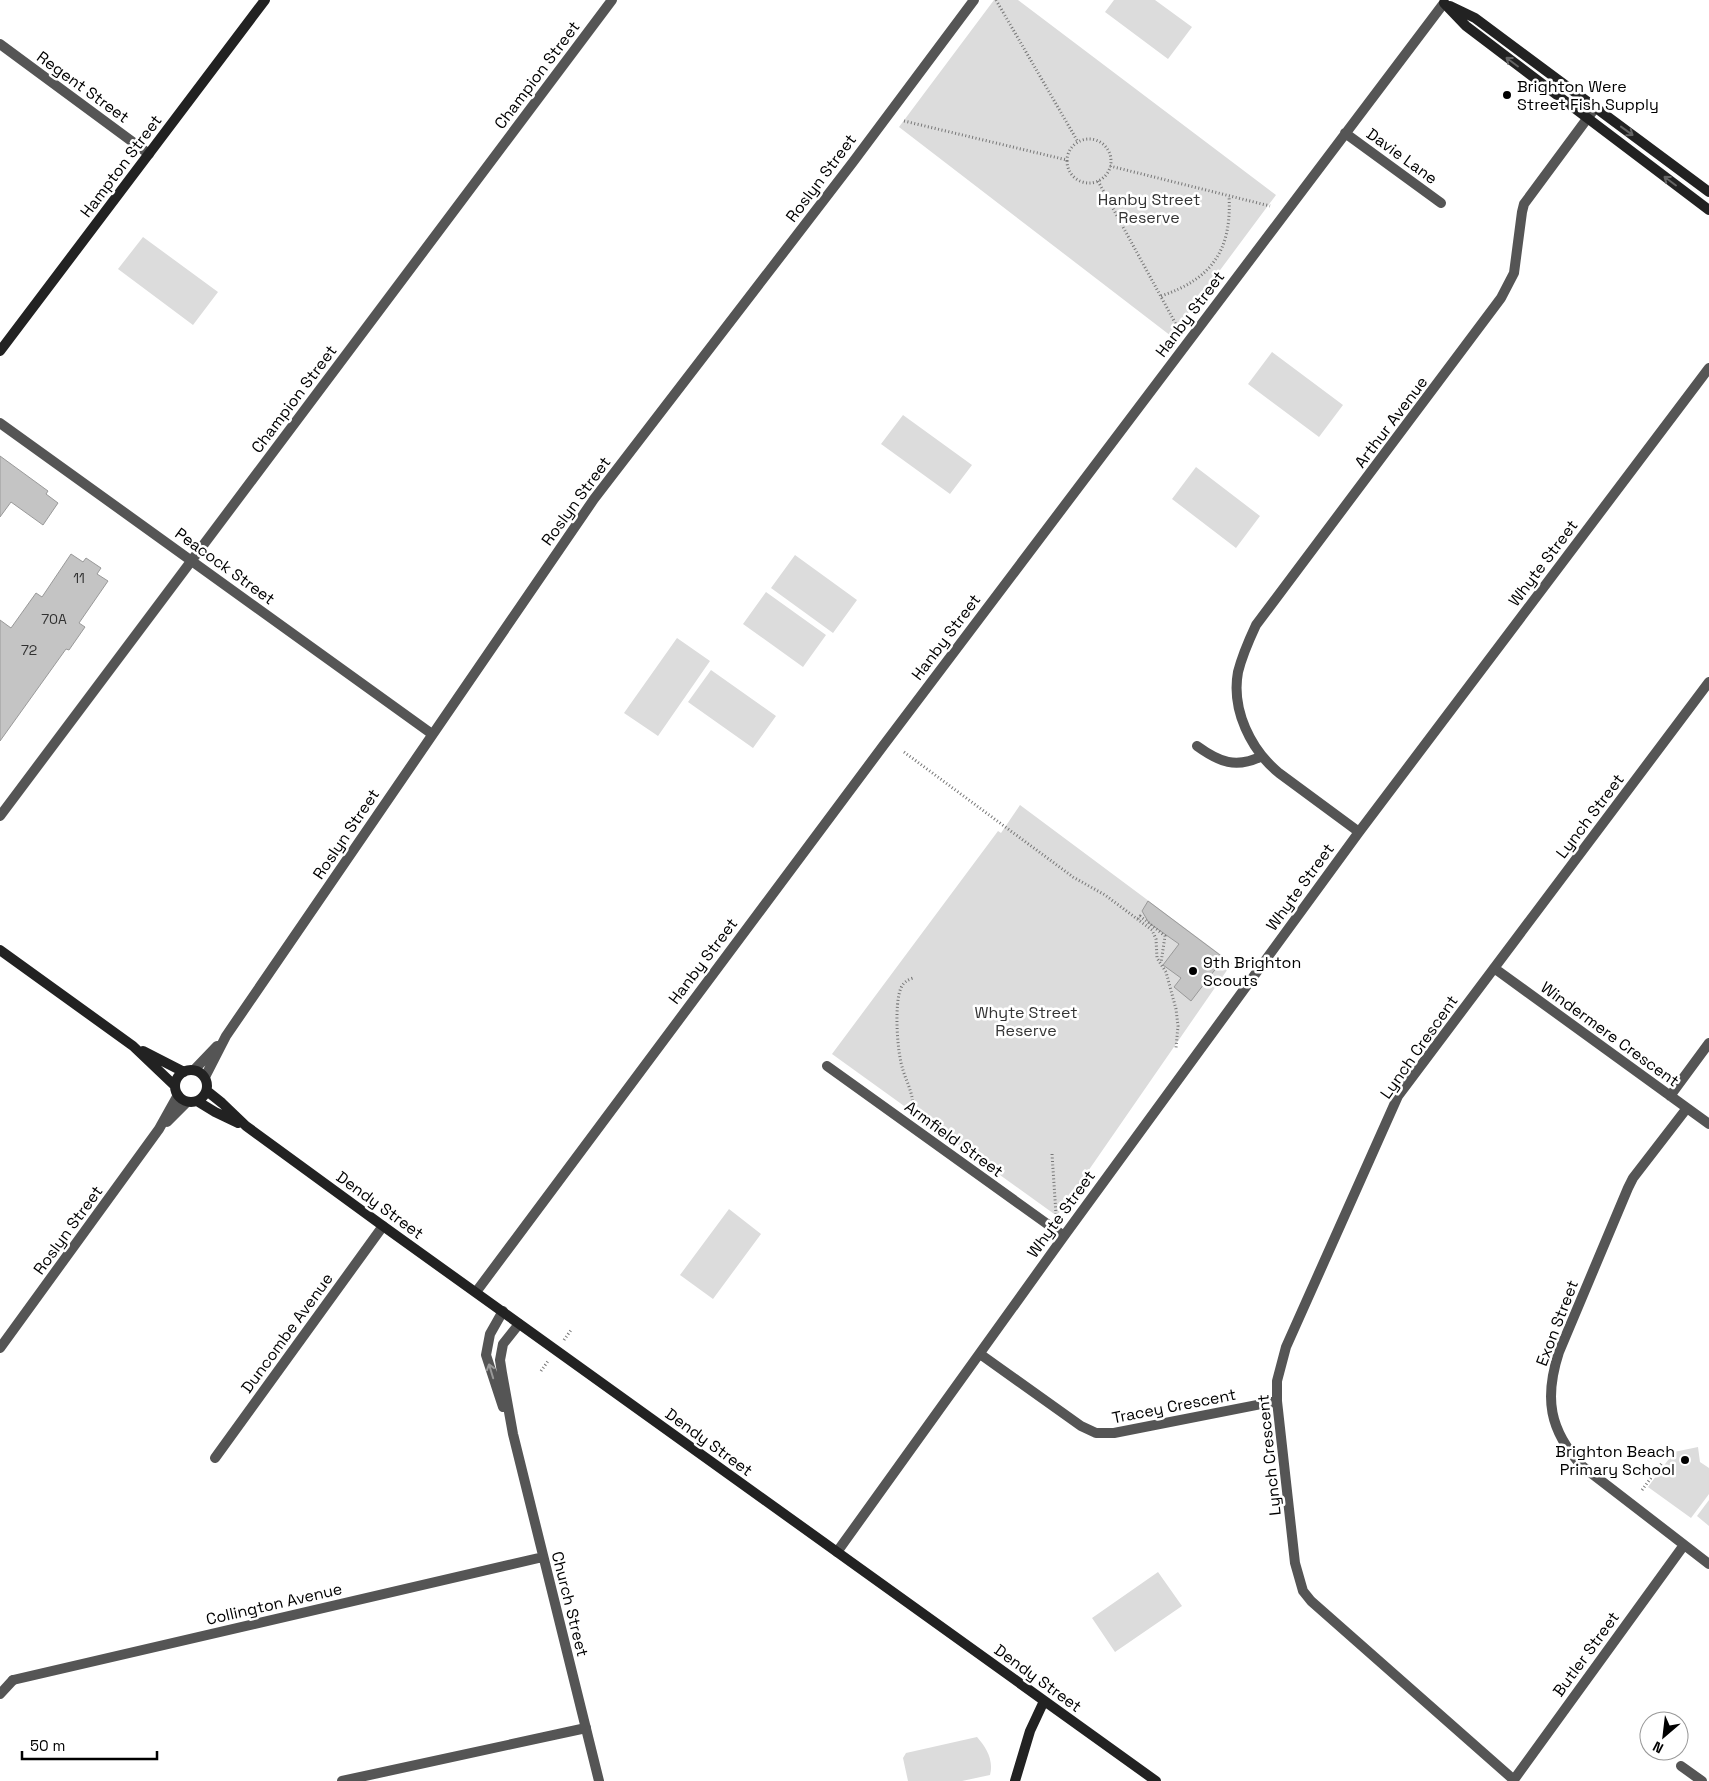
<svg xmlns="http://www.w3.org/2000/svg" width="1709" height="1781" viewBox="0 0 1709 1781" font-family="'Space Grotesk',sans-serif">
<style>
.green{fill:#dcdcdc}
.building{fill:#c4c4c4;stroke:#999}
.lines{fill:none;stroke-linecap:round;stroke-linejoin:round}
.path{stroke:#777;stroke-width:3;stroke-dasharray:1 2.5;stroke-linecap:butt}
.lane{stroke:#555;stroke-width:10}
.street{stroke:#555;stroke-width:10}
.secondary{stroke:#222;stroke-width:10}
.oneway{stroke:#646464}
.oneway2{stroke:#999}
.poi-dot{fill:#000;stroke:#fff;stroke-width:2}
.labels{text-anchor:middle;dominant-baseline:central;stroke-width:5;stroke-linejoin:round;paint-order:stroke}
.number-label{font-size:14px;fill:#313131}
.street-label{font-size:16px;fill:#000;stroke:#fff}
.poi-label{font-size:16px;fill:#000;stroke:#fff;text-anchor:start}
.park-label{font-size:16px;fill:#333;stroke:#fff}
</style>
<rect width="100%" height="100%" fill="#fff"/>
<path class="green" d="M994 0H1018L1276 195 1171 336 899 127Z
M1114 0H1155L1192 27 1168 59 1105 12Z
M143 237 218 292 193 325 118 269Z
M1272 352 1343 405 1319 437 1248 384Z
M903 415 972 465 950 494 881 444Z
M1196 467 1260 516 1236 548 1172 499Z
M795 555 857 600 833 633 771 588Z
M766 592 826 635 803 667 743 624Z
M677 638 710 661 658 736 624 713Z
M711 670 776 716 753 748 688 702Z
M1020 805 1232 963 1057 1216 832 1054 998 831 1001 833Z
M729 1209 761 1234 713 1299 680 1275Z
M1698 1447 1700 1462 1709 1468V1494L1691 1518 1648 1487 1674 1452Z
M1709 1500V1526L1697 1516Z
M1158 1572 1182 1606 1115 1652 1092 1618Z
M977 1737C986 1747 994 1760 990 1775L962 1781H908L903 1758 906 1753Z"/>
<path class="building" d="M0 456 48 491 46 494 58 503 43 525 11 502 0 517Z
M71 554 83 562 86 558 101 568 97 574 108 581 79 623 85 627 69 650 66 649 0 741V620L11 628 36 593 42 597Z
M1148 901 1224 958 1191 1001 1174 987 1181 978 1163 965 1179 944 1149 923 1142 911Z"/>
<g class="lines">
<path class="path" d="M996 0 1078 142
M904 121 1067 160
M1067 161a22 22 0 1 1 44 0a22 22 0 1 1-44 0Z
M1110 166 1270 206
M1098 181 1178 328
M1161 296C1212 279 1232 250 1229 196
M904 752 1073 877 1105 895 1152 930 1156 939 1157 958 1166 972 1176 1009 1178 1026 1176 1048
M1138 919 1140 916 1165 936 1161 963
M912 1111C915 1096 907 1084 903 1070 897 1053 894 1003 901 988 903 983 907 980 913 978
M1052 1154 1056 1214
M564 1340 571 1330
M541 1371 548 1361
M1642 1490 1662 1463"/>
<path class="lane" d="M0 1694 13 1680
M342 1781 586 1728"/>
<path class="street" d="M0 44 149 154
M1345 133 1441 203
M0 423 432 734
M1197 746C1219 762 1236 769 1262 756
M0 816 612 0
M1359 832 1279 773C1251 750 1231 710 1238 672 1242 656 1249 640 1256 625L1501 298 1514 273 1522 212 1524 204 1595 108
M1494 968 1709 1124
M827 1066 1064 1236
M194 1070 217 1046
M205 1077 226 1036 594 499 853 162 974 0
M1670 1096 1709 1043
M1687 1108 1633 1178 1628 1188 1559 1352C1544 1398 1549 1430 1582 1466L1709 1564
M167 1122 187 1102
M476 1292 883 746 1444 3
M503 1311 490 1334 486 1355 503 1407
M519 1324 503 1344 500 1360 502 1373 513 1434 599 1781
M0 1348 159 1129 178 1095
M980 1354 1081 1426 1096 1433H1114L1277 1401
M215 1458 383 1226
M837 1552 1064 1236 1359 832 1709 368
M13 1680 543 1557
M1681 1766 1702 1781
M1514 1780 1311 1601 1303 1591 1295 1563 1277 1401V1381L1286 1347 1398 1096 1709 682
M1513 1781 1684 1545"/>
<path class="secondary" d="M1444 3 1466 26 1709 210
M1450 6 1475 18 1709 192
M0 351 265 0
M0 950 133 1046 175 1086
M143 1051 184 1072
M175 1086a16 16 0 1 1 32 0a16 16 0 1 1-32 0Z
M207 1091 222 1103 246 1126 383 1226 1156 1781
M197 1101 215 1112 238 1123
M1015 1781 1030 1731 1044 1701"/>
</g>
<defs><path id="oneway-shaft" d="M-6 0H5M1.5-3L5.5 0L1.5 3" fill="none" stroke-width="1.6" stroke-linecap="round" stroke-linejoin="round" transform="scale(1.25)"/></defs>
<g class="oneway">
<use href="#oneway-shaft" transform="translate(1512 62) rotate(-143)"/>
<use href="#oneway-shaft" transform="translate(1627 131) rotate(36)"/>
<use href="#oneway-shaft" transform="translate(1670 181) rotate(-143)"/>
</g>
<use class="oneway2" href="#oneway-shaft" transform="translate(491 1371) rotate(-107)"/>
<g class="poi-dot">
<circle cx="1507" cy="95" r="5"/>
<circle cx="1193" cy="971" r="5"/>
<circle cx="1685" cy="1460" r="5"/>
</g>
<g class="labels">
<g class="number-label">
<text x="79" y="578">11</text>
<text x="54" y="619">70A</text>
<text x="29" y="650">72</text>
</g>
<g class="street-label">
<text transform="translate(537 75) rotate(-53)">Champion Street</text>
<text transform="translate(83 87) rotate(36)">Regent Street</text>
<text transform="translate(1402 156) rotate(36)">Davie Lane</text>
<text transform="translate(121 166) rotate(-53)">Hampton Street</text>
<text transform="translate(821 178) rotate(-53)">Roslyn Street</text>
<text transform="translate(1190 314) rotate(-53)">Hanby Street</text>
<text transform="translate(294 399) rotate(-53)">Champion Street</text>
<text transform="translate(1391 422) rotate(-53)">Arthur Avenue</text>
<text transform="translate(576 501) rotate(-54)">Roslyn Street</text>
<text transform="translate(1543 563) rotate(-53)">Whyte Street</text>
<text transform="translate(225 566) rotate(36)">Peacock Street</text>
<text transform="translate(946 637) rotate(-53)">Hanby Street</text>
<text transform="translate(1590 816) rotate(-53)">Lynch Street</text>
<text transform="translate(346 834) rotate(-56)">Roslyn Street</text>
<text transform="translate(1300 887) rotate(-54)">Whyte Street</text>
<text transform="translate(703 961) rotate(-53)">Hanby Street</text>
<text transform="translate(1610 1034) rotate(36)">Windermere Crescent</text>
<text transform="translate(1419 1047) rotate(-55)">Lynch Crescent</text>
<text transform="translate(954 1139) rotate(36)">Armfield Street</text>
<text transform="translate(380 1205) rotate(36)">Dendy Street</text>
<text transform="translate(1061 1214) rotate(-54)">Whyte Street</text>
<text transform="translate(68 1230) rotate(-54)">Roslyn Street</text>
<text transform="translate(1557 1323) rotate(-69)">Exon Street</text>
<text transform="translate(287 1333) rotate(-54)">Duncombe Avenue</text>
<text transform="translate(1174 1406) rotate(-11)">Tracey Crescent</text>
<text transform="translate(709 1442) rotate(36)">Dendy Street</text>
<text transform="translate(1269 1455) rotate(-96)">Lynch Crescent</text>
<text transform="translate(274 1604) rotate(-13)">Collington Avenue</text>
<text transform="translate(570 1604) rotate(76)">Church Street</text>
<text transform="translate(1586 1654) rotate(-54)">Butler Street</text>
<text transform="translate(1038 1678) rotate(36)">Dendy Street</text>
</g>
<g class="poi-label">
<text x="1517" y="86">Brighton Were<tspan x="1517" dy="18">Street Fish Supply</tspan></text>
<text x="1203" y="962">9th Brighton<tspan x="1203" dy="18">Scouts</tspan></text>
<text x="1675" y="1451" text-anchor="end">Brighton Beach<tspan x="1675" dy="18">Primary School</tspan></text>
</g>
<g class="park-label">
<text x="1149" y="199">Hanby Street<tspan x="1149" dy="18">Reserve</tspan></text>
<text x="1026" y="1012">Whyte Street<tspan x="1026" dy="18">Reserve</tspan></text>
</g>
</g>
<g transform="translate(1664 1736) rotate(208)"><circle r="24" fill="#ffffff" stroke="#999999"/>
<path d="M0-4L9 19L0 12L-9 19Z" fill="#000000"/>
<text y="-8" font-size="14" font-weight="bold" text-anchor="middle" fill="#000000">N</text>
</g>
<path d="M22 1751v8h135v-8" fill="none" stroke="#000000" stroke-width="2.5"/>
<text x="30" y="1751" font-size="15" fill="#000000" stroke="#ffffff" stroke-width="4" paint-order="stroke">50 m</text>
</svg>
